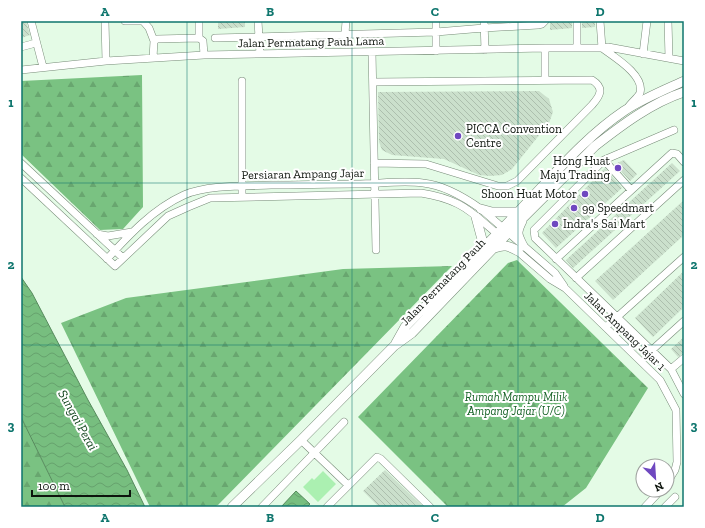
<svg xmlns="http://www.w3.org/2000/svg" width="705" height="528" viewBox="0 0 705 528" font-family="'Zilla Slab',serif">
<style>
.grass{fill:#abf0b1}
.forest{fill:url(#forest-firs)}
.water{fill:url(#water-waves);stroke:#578b5d}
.building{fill:url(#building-back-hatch)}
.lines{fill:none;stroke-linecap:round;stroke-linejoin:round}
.minor-casing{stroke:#778b78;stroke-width:8}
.major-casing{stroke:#778b78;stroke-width:10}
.minor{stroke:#fff;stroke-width:7}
.major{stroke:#fff;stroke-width:9}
.grid{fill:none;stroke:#0f766e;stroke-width:1;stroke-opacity:0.55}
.poi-dot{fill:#6f48c0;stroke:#fff;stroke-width:1.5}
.labels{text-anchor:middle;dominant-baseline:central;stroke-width:4;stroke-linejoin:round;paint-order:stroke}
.street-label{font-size:12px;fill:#0d140d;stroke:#fff}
.poi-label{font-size:12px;fill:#0d140d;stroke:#fff;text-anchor:start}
.park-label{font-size:12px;font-style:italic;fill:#176327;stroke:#fff}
.water-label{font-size:13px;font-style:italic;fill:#10441b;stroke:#fff}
.neatline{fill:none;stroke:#0f766e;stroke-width:1.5}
.grid-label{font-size:13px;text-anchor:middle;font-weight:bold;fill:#0f766e}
</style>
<defs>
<pattern id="forest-firs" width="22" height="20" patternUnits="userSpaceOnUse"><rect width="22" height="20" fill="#7ac282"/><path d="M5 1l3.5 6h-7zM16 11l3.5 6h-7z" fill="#68a66f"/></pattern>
<pattern id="water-waves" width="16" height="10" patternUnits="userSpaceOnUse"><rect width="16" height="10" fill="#77be7f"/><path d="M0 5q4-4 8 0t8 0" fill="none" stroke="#66a26d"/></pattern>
<pattern id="building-back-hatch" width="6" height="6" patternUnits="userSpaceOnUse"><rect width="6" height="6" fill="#cbe0cc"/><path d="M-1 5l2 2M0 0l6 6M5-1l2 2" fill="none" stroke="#adbfae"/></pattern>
</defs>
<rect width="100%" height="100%" fill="#e4fbe6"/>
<path class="grass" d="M323 471 336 484 318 502 303 487 312 478 314 480Z"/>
<path class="forest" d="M142 75 143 207 123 229 100 230 21 154V81Z
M517 260 648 388 586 488 562 507H448L358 417 508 263Z
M452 266 218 505 214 507H150L61 323 126 298 343 269Z
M21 417 65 507H21Z"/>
<path class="water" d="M21 277 32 293 88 400 127 470 145 507H65L21 417Z
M296 491 310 504 307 507H281Z"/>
<path class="building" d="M21 21H26L30 35 21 38Z
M218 21H245V27L218 29Z
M550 21H572V28L550 30Z
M582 21H595V27L582 28Z
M539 91 549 99 553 112 549 123 512 169 502 175 490 176 479 175 444 159 392 155 382 150 379 142 378 92Z
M624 160 637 174 630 181 615 164Z
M672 163 680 171 573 268 566 260Z
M605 168 622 188 556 248 542 233Z
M684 200V235L613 300 595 281Z
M684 271V307L653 337 635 318Z
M684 337V352L678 357 671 349Z
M385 470 423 507H379L363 491Z"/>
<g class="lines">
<g class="minor-casing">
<path id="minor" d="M31 21 43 67
M105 21 106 61
M125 21H143L149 28 154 41
M258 21 260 54
M436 21V51
M484 21 485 50
M600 21 602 48
M668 21 669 58
M345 34 346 21
M199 38V21
M215 38 436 32 484 28 538 25 542 24 545 21
M21 47 36 43
M545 48V79
M577 48V21
M602 48C614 57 645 75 640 93 638 97 632 102 629 106
M372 52 376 250
M643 54 647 21
M153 58 154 41 157 39 199 38 203 41 204 55
M21 70 106 61 204 55 545 48H602L608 47 684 61
M242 81V197
M373 82 592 80C605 88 600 96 592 105L517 181 507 186H498L426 164 374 163
M674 130 604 160 534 230 535 238 671 369 684 394
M604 160 631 190
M21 163 123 258
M21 178 115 266 168 216 188 207 210 198 421 193C434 195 446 198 458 204 474 212 487 226 501 237
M97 234 108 236 132 232
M515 249 550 279 565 288 660 380 676 410 677 462 675 470 667 483
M107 259C129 235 153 209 184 195 206 185 247 186 271 185 299 185 328 184 356 184 378 184 401 180 423 183 444 185 464 197 481 209L555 273 564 286
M556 259 672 153 677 154 684 162
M576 278 684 180
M606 327 684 257
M652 350 684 321
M671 369 684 358
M301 440 348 485
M262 507 344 422
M327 507 377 457 381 459 430 507
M645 507 661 490
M665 507 675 497"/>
</g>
<g class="major-casing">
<path id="major" d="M481 209 492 212H518
M476 217 484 247
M522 221C516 233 517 234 523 246
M495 248C504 244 509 246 518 251
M396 343 405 327C443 288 482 250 519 211 553 176 584 138 624 111 642 99 664 90 684 81
M232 507 301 440 394 346 412 333 508 233 595 146C622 125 651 103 684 92"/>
</g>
<use href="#minor" class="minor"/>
<use href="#major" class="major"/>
</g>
<path class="grid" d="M187 21V507M352 21V507M518 21V507M21 183H684M21 345H684"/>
<g class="poi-dot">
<circle cx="458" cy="136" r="4"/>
<circle cx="618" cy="168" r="4"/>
<circle cx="585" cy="194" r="4"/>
<circle cx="574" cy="208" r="4"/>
<circle cx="555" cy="224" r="4"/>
</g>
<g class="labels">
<g class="street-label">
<text transform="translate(311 42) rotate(-1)">Jalan Permatang Pauh Lama</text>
<text transform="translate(303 174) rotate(-1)">Persiaran Ampang Jajar</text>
<text transform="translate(443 282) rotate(-46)">Jalan Permatang Pauh</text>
<text transform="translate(625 331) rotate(44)">Jalan Ampang Jajar 1</text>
</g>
<g class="poi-label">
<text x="466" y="129">PICCA Convention<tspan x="466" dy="14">Centre</tspan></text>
<text x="610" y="161" text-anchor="end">Hong Huat<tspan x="610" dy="14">Maju Trading</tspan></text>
<text x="577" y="194" text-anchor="end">Shoon Huat Motor</text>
<text x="582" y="208">99 Speedmart</text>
<text x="563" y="224">Indra's Sai Mart</text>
</g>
<g class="park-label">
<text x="516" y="397">Rumah Mampu Milik<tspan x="516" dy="14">Ampang Jajar (U/C)</tspan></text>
</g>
<g class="water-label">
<text transform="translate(78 420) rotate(61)">Sungai Perai</text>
</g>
</g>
<rect width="705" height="528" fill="none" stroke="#ffffff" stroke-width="44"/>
<g transform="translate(655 478) rotate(155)"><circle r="19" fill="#ffffff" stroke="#9ea19e"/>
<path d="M0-3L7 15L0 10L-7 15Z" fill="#6f48c0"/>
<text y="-6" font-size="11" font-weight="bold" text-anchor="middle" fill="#0d140d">N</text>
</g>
<path d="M32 490v6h98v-6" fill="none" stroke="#0d140d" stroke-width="2"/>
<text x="38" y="490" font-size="12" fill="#0d140d" stroke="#ffffff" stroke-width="3" paint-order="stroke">100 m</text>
<rect x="22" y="22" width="661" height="484" class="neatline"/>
<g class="grid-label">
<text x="105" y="16">A</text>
<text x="270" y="16">B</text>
<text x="435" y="16">C</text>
<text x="600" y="16">D</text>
<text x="11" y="107">1</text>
<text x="694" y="107">1</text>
<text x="11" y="269">2</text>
<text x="694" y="269">2</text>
<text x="11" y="430">3</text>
<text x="694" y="430">3</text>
<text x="105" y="522">A</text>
<text x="270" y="522">B</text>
<text x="435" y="522">C</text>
<text x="600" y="522">D</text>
</g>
</svg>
